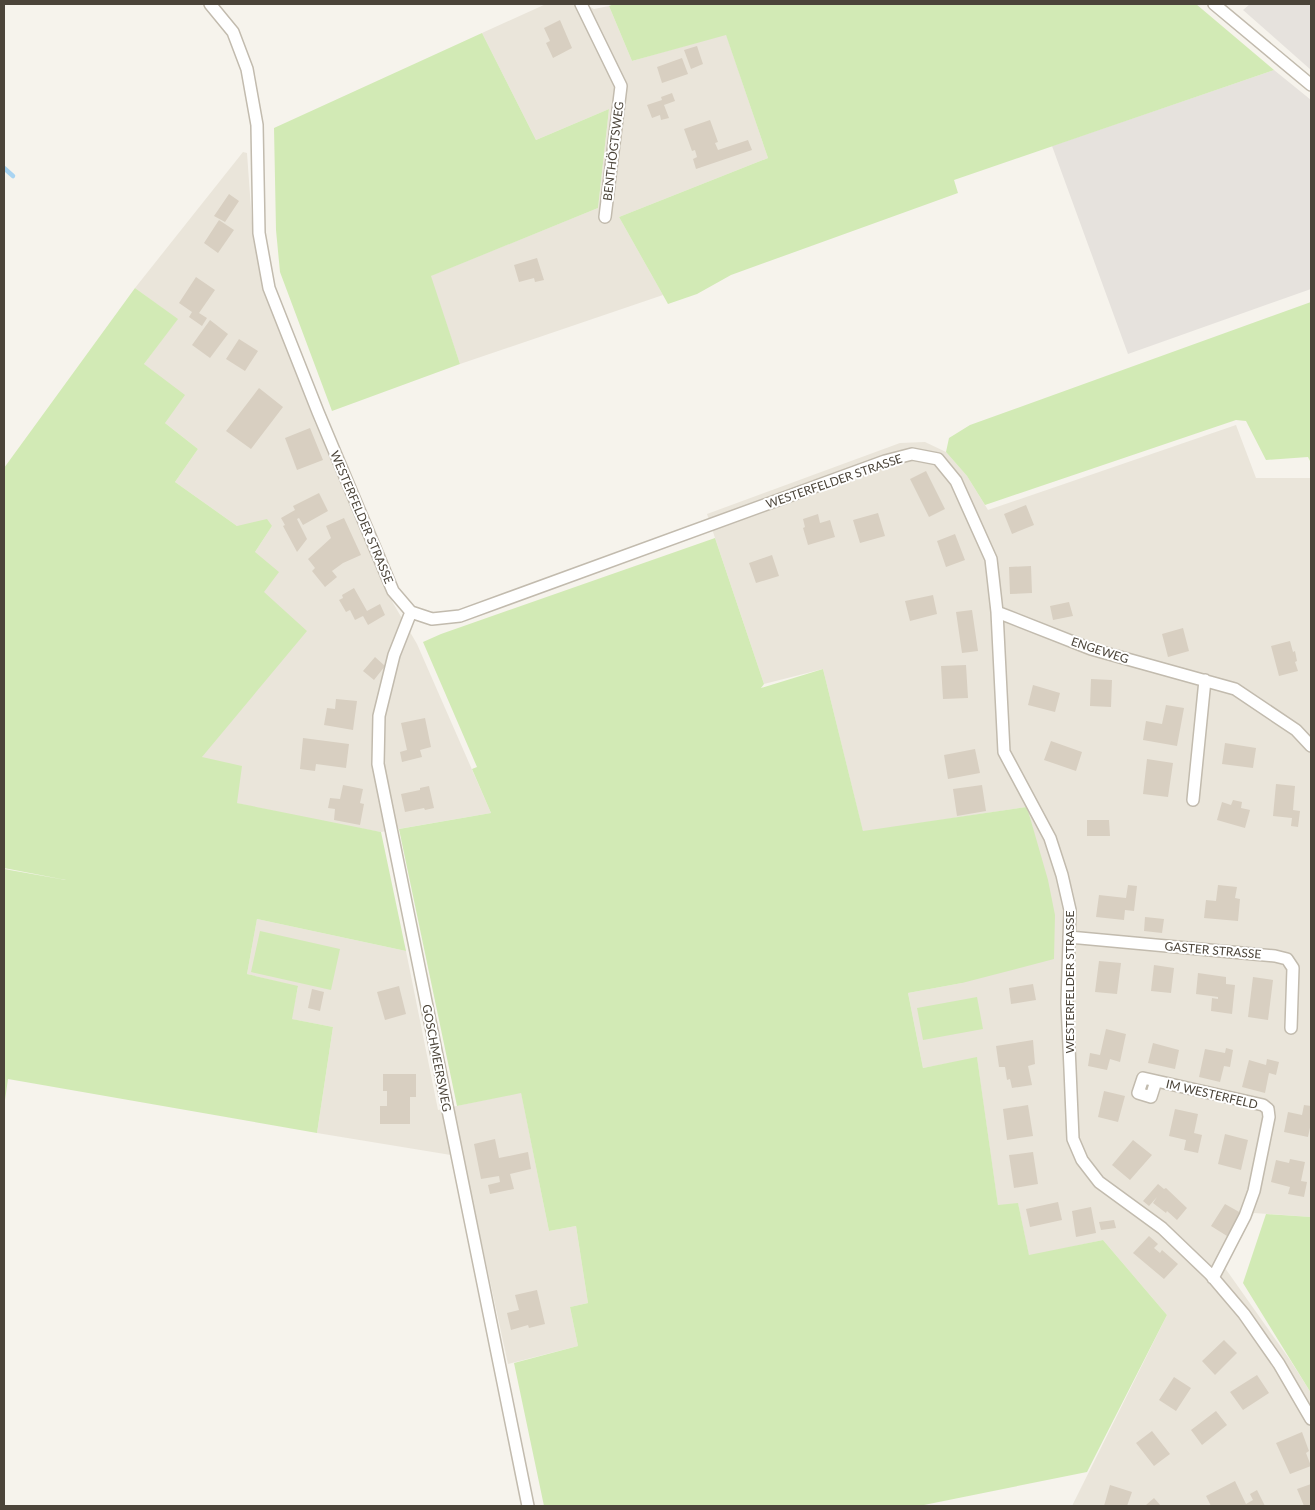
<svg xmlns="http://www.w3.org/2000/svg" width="1315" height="1510" viewBox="0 0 1315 1510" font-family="Lato,sans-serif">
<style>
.residential{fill:#eae5da}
.industrial{fill:#e6e2dd}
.green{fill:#d2eab5}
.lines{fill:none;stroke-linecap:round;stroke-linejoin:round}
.stream{stroke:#a9d4f2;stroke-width:4.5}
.building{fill:#d8cfc1}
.street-casing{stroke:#c2bbae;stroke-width:14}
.street{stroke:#fff;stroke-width:11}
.labels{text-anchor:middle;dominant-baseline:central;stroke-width:4;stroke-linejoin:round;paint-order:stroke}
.street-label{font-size:12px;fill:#4b4439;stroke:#fff}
</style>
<rect width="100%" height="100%" fill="#f6f3ec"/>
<path class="residential" d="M546 4H585L594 9 609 6 632 61 726 34 768 158 619 217 663 295 460 364 430 276 598 208 609 109 536 140 482 33Z
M243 152 247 153 253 237 264 290 315 423 393 603 417 644 491 813 381 832 334 824 236 803 202 757 263 592 255 552 272 526H237L175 482 198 449 165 423 144 364 177 319 135 288Z
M1236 425 1256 478H1311V1217L1254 1213 1225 1268 1290 1360 1311 1393V1506H1072L1167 1315 1103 1240 1029 1256 1018 1204 998 1206 977 1058 923 1068 908 993 962 983 1036 841 1027 807 863 832 823 669 764 684 707 514 900 443 925 442 946 452 967 476 988 510Z
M257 919 406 951 438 1110 521 1092 549 1231 576 1226 588 1303 570 1307 578 1346 508 1364 463 1157 317 1133 333 1027 291 1019 298 987 247 974Z"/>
<path class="industrial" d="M1250 4H1311V70L1243 10Z
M1274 70 1311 100V289L1128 354 1052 146Z"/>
<path class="green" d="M614 4H1196L1274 70 954 180 958 193 731 275 697 294 668 304 619 217 768 158 726 35 632 61 609 6Z
M482 33 536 140 609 109 598 208 431 276 460 364 332 411 280 272 276 230 274 128Z
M135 288 178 319 144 364 185 395 165 423 198 449 175 482 237 526 267 519 272 526 255 552 279 572 264 592 307 631 202 757 242 766 237 803 381 832 406 951 257 919 247 974 298 986 292 1019 333 1027 317 1133 8 1079 4 1107V869L66 880 4 868V468Z
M1311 302V463L1308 457 1266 460 1246 421 1236 420 985 505 967 476 946 452 949 438 970 425Z
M715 538 764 684 761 688 823 669 863 831 1027 807 1048 880 1055 915 1054 959 962 983 908 993 923 1068 977 1057 998 1205 1018 1203 1029 1255 1103 1240 1167 1315 1087 1472 919 1506H544L514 1363 578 1346 570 1307 588 1303 576 1226 549 1231 521 1093 457 1106 399 829 491 813 472 769 477 767 423 642 441 634Z
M260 931 340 949 331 990 251 972Z
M977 997 983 1029 923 1040 917 1008Z
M1266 1214 1311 1217V1393L1243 1283Z"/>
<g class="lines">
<path class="stream" d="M4 168 13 176"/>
</g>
<path class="building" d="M560 20 572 48 553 58 546 43 550 41 544 28Z
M697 46 703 64 691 69 684 50Z
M682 58 688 74 662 83 657 67Z
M672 93 675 101 664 105 669 118 661 120 660 115 652 118 647 105 662 100 661 97Z
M710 120 718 142 715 143 718 150 748 140 752 150 696 169 693 159 697 157 695 150 692 151 684 129Z
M229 194 239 201 225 222 214 216Z
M219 220 234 230 218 253 204 243Z
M537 258 544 280 535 282 534 278 519 282 514 265Z
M196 277 215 290 199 313 207 318 202 326 189 317 192 312 179 303Z
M210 320 228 334 210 358 192 345Z
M239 339 258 351 245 371 226 359Z
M259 388 283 407 251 449 226 431Z
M310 428 323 460 297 470 285 438Z
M926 471 945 509 929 517 910 479Z
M319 493 328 511 303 525 299 518 297 519 307 539 297 552 283 526 285 525 281 518 295 510 293 506Z
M1026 505 1034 525 1012 534 1004 514Z
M878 513 885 536 860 543 853 520Z
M818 514 820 523 830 520 835 537 808 545 803 528 805 527 803 519Z
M344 518 361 555 343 563 332 571 337 577 325 587 312 571 315 568 308 559 331 538 326 526Z
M955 534 965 560 946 567 937 541Z
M772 555 779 576 756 583 749 563Z
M1031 566 1032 593 1010 594 1009 567Z
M354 588 367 611 380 604 385 615 368 625 363 616 355 620 350 610 346 612 339 600 343 598 342 595Z
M933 595 937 614 910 621 905 601Z
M1069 602 1073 616 1053 620 1050 606Z
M972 610 978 651 962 653 956 612Z
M1183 628 1189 651 1168 657 1162 634Z
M1290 641 1293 652 1295 651 1297 661 1295 662 1298 671 1279 676 1271 646Z
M375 657 385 666 374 680 363 671Z
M966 665 968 698 943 699 941 666Z
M1091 679 1112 680 1111 707 1090 706Z
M1033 685 1060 693 1055 712 1028 705Z
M336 699 357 701 353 730 324 725 327 708 335 709Z
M1166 705 1184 708 1177 746 1143 740 1146 721 1162 724Z
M425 718 431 747 420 750 422 757 402 762 400 752 407 750 401 723Z
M303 738 349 744 346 768 316 764 315 771 300 769Z
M1051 741 1082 752 1076 771 1044 760Z
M1225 743 1256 748 1253 768 1222 764Z
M975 749 980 773 948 779 944 755Z
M1147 759 1173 763 1168 797 1143 794Z
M1276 784 1295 786 1293 810 1300 811 1298 827 1291 826 1292 818 1273 816Z
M343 785 363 789 360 803 364 804 360 825 334 820 335 809 328 808 330 798 340 799Z
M982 785 986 811 957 816 953 789Z
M429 786 434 808 425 810 424 808 405 812 401 794 420 790V788Z
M1233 800 1242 802 1241 808 1250 810 1245 828 1217 820 1222 802 1231 805Z
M1087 820H1109L1110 836H1087Z
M1128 885 1137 886 1134 911 1125 910 1124 920 1096 917 1099 895 1126 898Z
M1218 885 1237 887 1235 898 1240 899 1238 921 1204 918 1206 900 1216 901Z
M1145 917 1164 919 1162 933 1144 931Z
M1099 961 1121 963 1117 994 1095 992Z
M1154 965 1174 968 1171 993 1151 991Z
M1198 973 1226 977V984L1235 985 1232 1014 1211 1011 1212 998 1218 999V997L1196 994Z
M1253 977 1273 980 1268 1020 1248 1017Z
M1033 984 1036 1000 1011 1004 1009 988Z
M399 986 406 1014 385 1020 377 992Z
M312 989 324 992 320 1011 308 1008Z
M1106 1029 1126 1034 1120 1062 1110 1059 1107 1070 1088 1066 1090 1053 1100 1055Z
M1033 1040 1035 1064 1028 1066 1032 1085 1012 1088 1010 1079 1007 1080 1005 1067H999L996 1046Z
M1153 1043 1179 1050 1175 1069 1148 1063Z
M1226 1048 1233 1050 1230 1067 1224 1066 1220 1082 1199 1077 1205 1049 1225 1053Z
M1267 1059 1279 1062 1276 1075 1269 1073 1265 1093 1242 1087 1249 1060 1266 1065Z
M383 1074H416V1097H410V1124H380V1106H387V1091H383Z
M1104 1091 1125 1096 1118 1122 1098 1117Z
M1028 1105 1033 1136 1007 1140 1003 1109Z
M1304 1105 1311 1106V1123L1308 1137 1284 1132 1288 1112 1302 1115Z
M1175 1109 1198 1114 1194 1133 1202 1135 1198 1153 1184 1150 1186 1140 1169 1136Z
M1225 1134 1248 1140 1241 1170 1218 1164Z
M495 1139 499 1158 528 1152 531 1169 510 1174 514 1189 490 1194 488 1185 500 1182 499 1176 481 1179 474 1144Z
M1133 1140 1152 1155 1130 1180 1112 1165Z
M1033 1152 1038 1184 1014 1188 1009 1155Z
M1290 1159 1305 1162 1301 1181 1307 1182 1304 1197 1288 1194 1290 1187 1271 1182 1276 1160 1289 1163Z
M1158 1184 1164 1189 1166 1188 1187 1208 1177 1220 1167 1211 1166 1213 1153 1203 1157 1197 1149 1206 1143 1201Z
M1058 1202 1062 1220 1030 1227 1026 1209Z
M1225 1204 1241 1213 1227 1236 1211 1226Z
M1091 1207 1096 1233 1076 1237 1072 1211Z
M1114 1220 1116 1228 1101 1230 1099 1222Z
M1149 1236 1158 1244 1154 1248 1160 1253 1162 1250 1178 1264 1164 1279 1133 1253Z
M537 1290 545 1324 529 1328 528 1325 511 1330 507 1313 519 1310 515 1295Z
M1224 1340 1237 1353 1215 1375 1202 1361Z
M1257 1375 1269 1393 1243 1410 1230 1392Z
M1174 1377 1191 1388 1176 1411 1159 1400Z
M1216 1411 1227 1425 1202 1445 1191 1430Z
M1152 1431 1170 1454 1154 1466 1136 1443Z
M1302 1432 1309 1451 1306 1453 1311 1466 1290 1474 1276 1443Z
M1235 1481 1246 1504 1253 1500 1250 1494 1257 1490 1265 1506H1211L1206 1496Z
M1311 1484V1506H1304L1297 1489Z
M1110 1485 1132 1492 1127 1506H1104Z
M1154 1498 1161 1506H1147L1146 1505Z"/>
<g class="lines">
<g class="street-casing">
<path id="street" d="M210 4 233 32 247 69 257 125 259 233 269 288 318 412 393 591 411 612 432 619 460 616 885 461 912 454 938 459 956 481 991 559 997 612 1004 752 1050 838 1062 875 1070 910 1067 1003 1070 1069 1073 1139 1082 1160 1099 1182 1162 1228 1210 1274 1244 1314 1279 1364 1311 1419
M581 4 621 86 605 217
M1214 4 1311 85
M411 612 394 655 379 716 378 764 528 1506
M997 612 1091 649 1235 689 1296 730 1311 746
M1193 800 1205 680
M1069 937 1275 956 1287 959 1293 968 1291 1028
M1156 1081 1151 1097 1138 1093 1143 1078 1263 1105 1268 1109 1269 1117 1254 1191 1245 1216 1213 1278"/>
</g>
<use href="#street" class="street"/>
</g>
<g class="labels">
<g class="street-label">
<text transform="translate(613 151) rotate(-83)">BENTHÖGTSWEG</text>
<text transform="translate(834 481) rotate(-19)">WESTERFELDER STRASSE</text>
<text transform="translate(362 517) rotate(67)">WESTERFELDER STRASSE</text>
<text transform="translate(1100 650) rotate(18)">ENGEWEG</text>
<text transform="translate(1213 950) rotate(5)">GASTER STRASSE</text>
<text transform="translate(1069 982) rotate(-90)">WESTERFELDER STRASSE</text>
<text transform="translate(437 1058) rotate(79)">GOSCHMEERSWEG</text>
<text transform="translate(1212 1094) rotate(13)">IM WESTERFELD</text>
</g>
</g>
<rect width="1315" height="1510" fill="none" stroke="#4b4439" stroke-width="10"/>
</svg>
